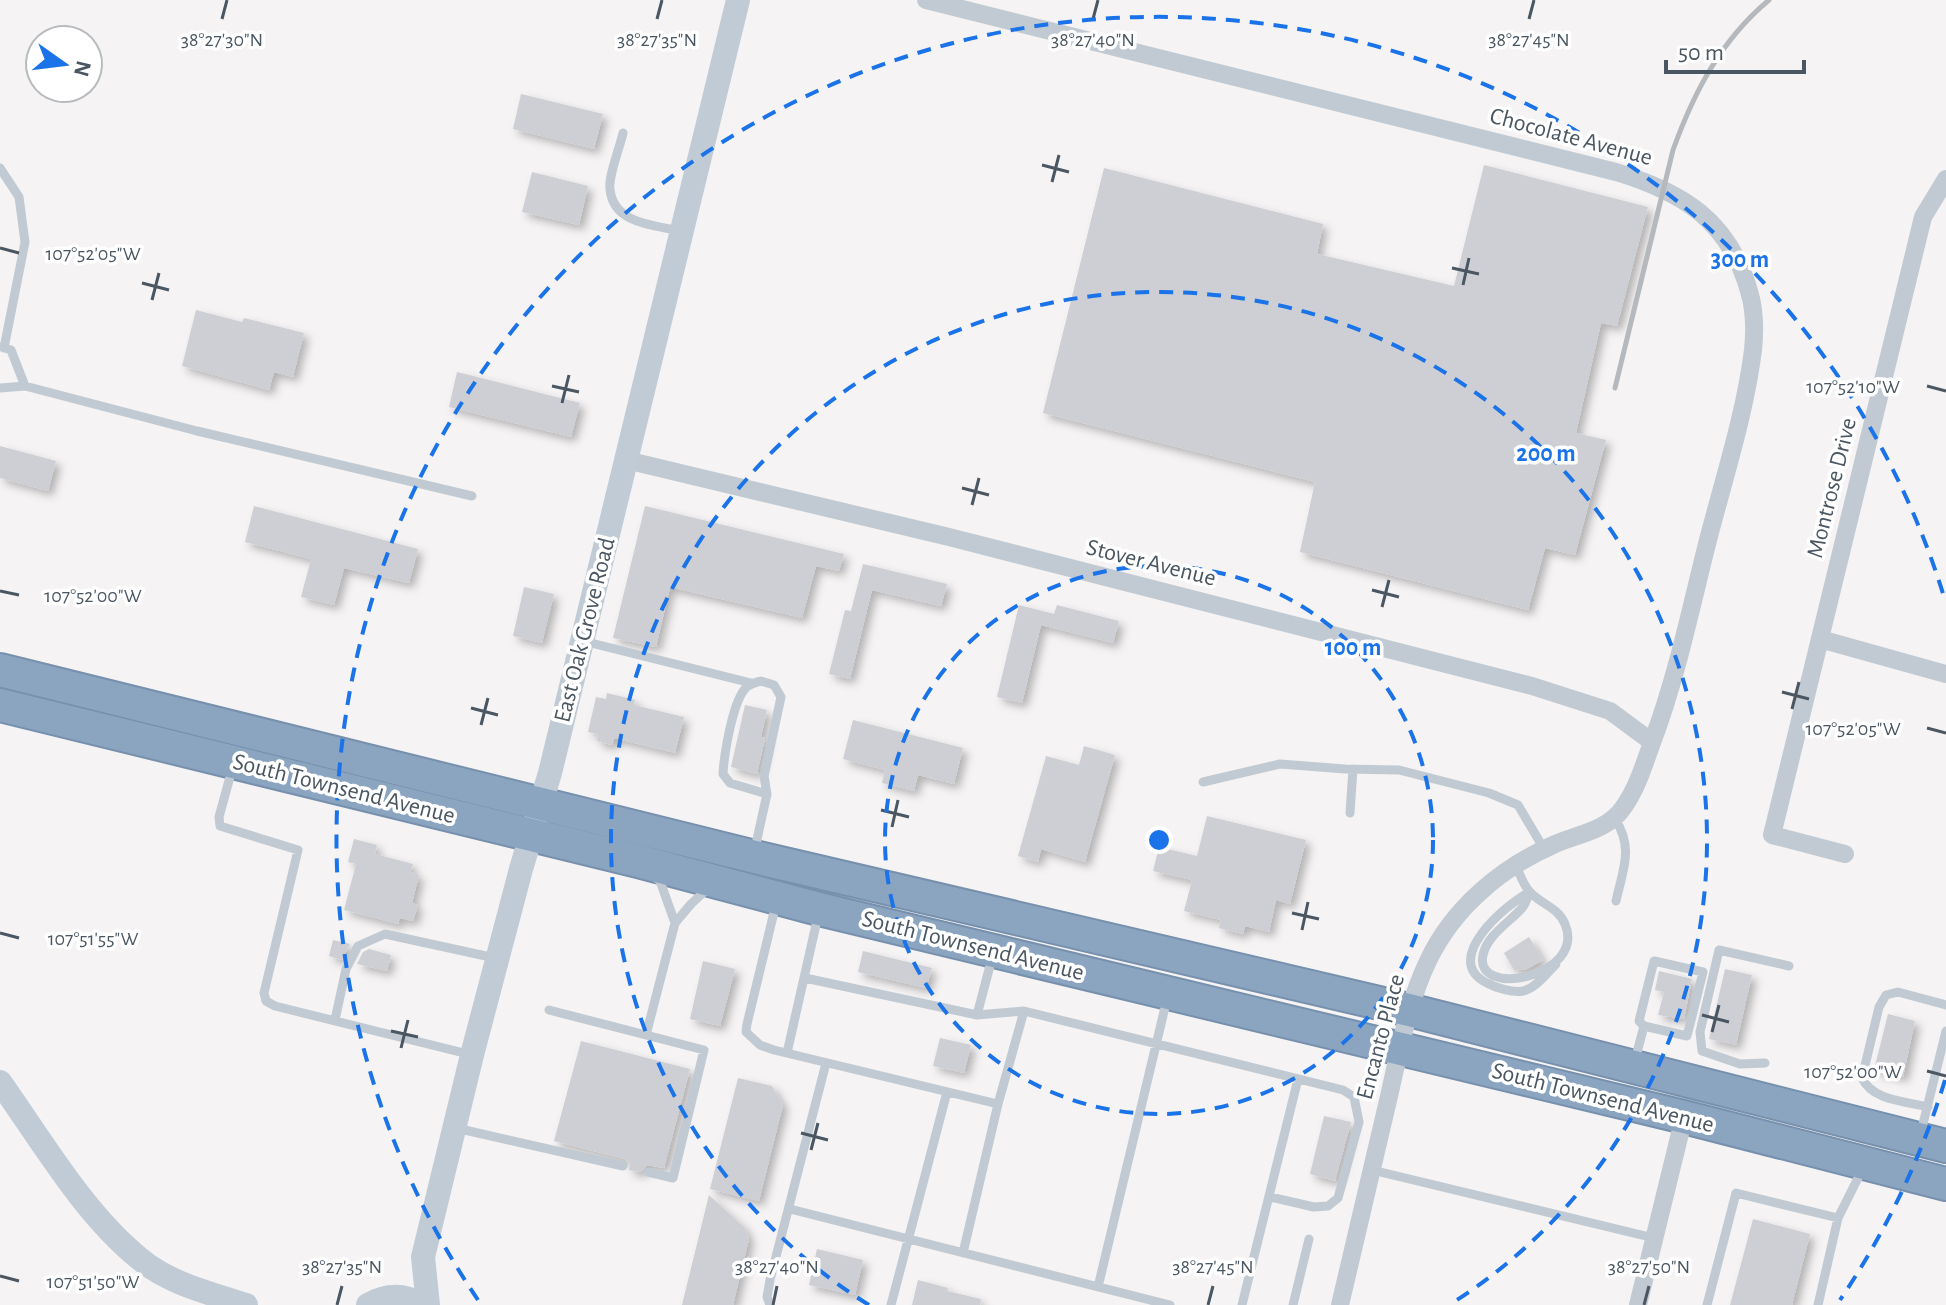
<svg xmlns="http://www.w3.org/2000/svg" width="1946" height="1305" viewBox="0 0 1946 1305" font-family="'Alegreya Sans',sans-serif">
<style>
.building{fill:#cdcfd5;filter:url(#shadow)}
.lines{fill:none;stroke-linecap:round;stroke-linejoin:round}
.highway-casing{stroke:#7690ad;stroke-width:36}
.lane{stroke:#c1cad2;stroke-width:9}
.street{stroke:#c1cad2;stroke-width:18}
.secondary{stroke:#c1cbd6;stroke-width:24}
.highway{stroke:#8ba5c1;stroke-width:32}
.rail{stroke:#b5b8bd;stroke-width:5}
.ticks{fill:none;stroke:#4a5661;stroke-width:3}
.ring{fill:none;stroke:#1a73e8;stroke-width:4;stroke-dasharray:14 10}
.labels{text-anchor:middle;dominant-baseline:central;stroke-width:7;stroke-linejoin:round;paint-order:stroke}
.street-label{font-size:24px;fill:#4a5661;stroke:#fff}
.ticks-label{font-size:20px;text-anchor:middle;fill:#4a5661;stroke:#fff;stroke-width:7;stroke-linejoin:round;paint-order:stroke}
.centre{fill:#1a73e8;stroke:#fff;stroke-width:4}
.ring-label{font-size:24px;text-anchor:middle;font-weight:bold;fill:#1a73e8;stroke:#fff;stroke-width:7;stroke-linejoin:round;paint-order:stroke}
</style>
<defs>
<filter id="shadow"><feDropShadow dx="5" dy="5" stdDeviation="4" flood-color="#0004"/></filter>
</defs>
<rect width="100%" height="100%" fill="#f5f3f3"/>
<path class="building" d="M521 94 603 114 594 149 513 129Z
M1484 165 1648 207 1617 326 1601 323 1576 433 1606 440 1575 555 1545 548 1528 610 1300 552 1315 482 1043 413 1104 168 1323 224 1317 254 1454 286Z
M532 172 588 186 579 225 522 212Z
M196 310 242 322 244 318 304 333 293 377 274 372 269 390 182 366Z
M457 372 580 403 571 437 449 407Z
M0 446 56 461 48 491 0 478Z
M254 506 418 549 409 583 344 568 334 605 301 597 311 559 245 542Z
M645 506 844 554 839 571 816 566 802 618 670 587 656 647 613 638Z
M863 564 947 584 941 606 872 590 850 679 829 674 845 610 851 611Z
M524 587 554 594 542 643 513 636Z
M1019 605 1054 614 1057 605 1119 621 1113 643 1041 625 1022 703 997 697Z
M607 693 635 700 634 705 684 717 675 753 614 738 612 745 597 741 598 734 588 732 596 697 606 699Z
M745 705 767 710 761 737 765 738 757 774 731 767Z
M853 720 963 748 954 784 918 775 914 791 882 783 885 770 843 759Z
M1084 746 1115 755 1085 862 1041 849 1038 862 1018 856 1046 756 1079 765Z
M1207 816 1306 840 1290 904 1276 900 1269 932 1245 926 1243 934 1219 928 1221 920 1184 911 1192 880 1153 871 1159 847 1197 856Z
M354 839 377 845 375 854 413 864 410 872 419 875 412 903 418 905 413 921 400 918 398 924 344 910 356 864 348 862Z
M1529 937 1543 960 1527 969 1514 970 1504 953Z
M333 940 350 944 342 960 329 956Z
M369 949 391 955 387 971 357 964 363 952Z
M863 951 932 968 926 988 858 972Z
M703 961 735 969 720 1026 690 1019Z
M1725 969 1752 975 1736 1045 1709 1039Z
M1659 971 1692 979 1684 1019 1658 1015 1664 992 1655 990Z
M1888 1014 1915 1021 1903 1077 1874 1070Z
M940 1038 971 1045 964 1073 933 1066Z
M581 1041 690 1069 664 1168 647 1165 641 1172 629 1170 630 1163 625 1159 554 1141Z
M738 1078 772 1086 783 1105 759 1201 710 1189Z
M1324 1116 1351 1122 1335 1181 1310 1174Z
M709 1195 745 1228 749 1239 733 1305H682Z
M1753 1219 1810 1234 1792 1305H1730Z
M817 1249 863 1260 855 1295 809 1285Z
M918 1280 948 1288 947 1291 981 1299 980 1305H912Z"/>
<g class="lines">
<g class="highway-casing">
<path id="highway" d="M0 670 763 859 1409 1010 1946 1146
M0 705 638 861 819 909 1684 1117 1946 1184"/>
</g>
<path class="lane" d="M623 133C620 147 608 177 610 189 613 224 654 225 680 231
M0 168 19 197 25 242 4 348
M2 347 11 350 25 386
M0 388 25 386 197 431 472 496
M583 641 751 683
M761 681 774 685 781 697 764 776 767 794 730 783 723 774C724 755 732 706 744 690 748 684 754 683 761 681Z
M233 766 219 817 220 826 298 850 264 993 266 1001 275 1006 472 1055
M1203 782 1280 764 1345 769 1399 770 1489 793 1518 805 1544 849
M1350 813 1353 769
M1615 819C1634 848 1623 869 1616 901
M754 853 767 794
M1515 864C1519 872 1523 884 1529 891 1540 904 1558 907 1565 924 1587 977 1473 999 1483 955 1487 935 1510 922 1522 908 1526 904 1527 897 1530 892
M654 876 660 881 675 923
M1530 892C1506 904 1440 960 1487 983 1496 988 1513 993 1523 991 1536 988 1547 973 1556 964
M776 904 747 1024 746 1032 760 1045 774 1050 998 1104
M805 978 977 1015 1024 1011 1343 1090 1354 1097 1359 1122 1338 1198 1328 1206 1314 1207 1270 1197
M549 1010 646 1035 675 923 691 904 704 892 712 890
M977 1015 992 958
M335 1020 346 969 358 946 385 934 495 958
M646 1035 704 1050 673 1178 648 1172
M787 1053 818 916
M1635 1060 1644 1026 1639 1021 1654 961 1703 972 1687 1036 1644 1026
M1765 1063 1740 1064 1702 1051 1700 1032 1719 950 1789 966
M1928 1107C1905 1101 1873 1101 1862 1078L1879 1007 1886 995 1898 992 1946 1005
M456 1128 623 1166
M1921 1132 1946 1031
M1372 1170 1654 1238
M790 1209 1170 1305
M963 1253 998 1104 1024 1011
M1098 1287 1167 999
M770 1305 767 1297 770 1280 826 1063
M891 1305 947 1092
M1242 1305 1298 1079
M1293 1305 1309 1239
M1707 1305 1736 1193 1838 1218 1862 1170
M1818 1305 1838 1218"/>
<path class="street" d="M926 0 1616 172C1682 192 1729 220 1749 291 1755 310 1755 330 1753 350 1745 414 1724 478 1708 540 1691 607 1677 676 1653 740 1644 764 1638 787 1623 808 1607 831 1577 834 1553 845 1501 868 1453 908 1428 961 1406 1007 1398 1059 1386 1109 1371 1174 1355 1240 1340 1305
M626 460 949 537 1532 686 1610 711 1652 742
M1820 639 1946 674
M1845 854 1772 835 1923 217 1946 179
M1638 1305 1684 1117"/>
<path class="secondary" d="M0 1082C42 1141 84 1214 140 1259 170 1284 210 1293 246 1305
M368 1305C387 1294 404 1294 422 1305
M428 1305 423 1257 472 1055 521 869 550 773 738 0"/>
<use href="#highway" class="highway"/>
<path class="rail" d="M1615 388 1673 150C1694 92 1721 40 1769 0"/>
</g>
<path class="ticks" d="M222 19 227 0M657 19 662 0M1093 19 1098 0M1529 19 1534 0M1042 165 1069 172M1052 182 1059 155M0 248 19 253M1452 268 1479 274M142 283 169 290M1463 285 1469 258M152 300 159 273M552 386 579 392M1927 386 1946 391M562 403 569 375M962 488 989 495M972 505 979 478M1372 590 1399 597M0 591 19 595M1382 607 1389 580M1782 692 1809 699M471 708 498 715M1792 709 1799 682M481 725 488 698M1927 728 1946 733M881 810 909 817M892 827 898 800M1292 913 1319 919M1302 930 1308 902M0 933 19 938M1702 1015 1729 1022M391 1031 418 1037M1712 1032 1719 1005M401 1048 408 1020M1927 1071 1946 1076M801 1133 828 1140M811 1150 818 1123M0 1276 19 1281M337 1305 342 1286M773 1305 777 1286M1208 1305 1213 1286M1644 1305 1649 1286"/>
<g class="ring">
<circle cx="1159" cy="840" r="274"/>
<path d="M869 1305A548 548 0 1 1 1449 1305"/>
<path d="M1945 1080A822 822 0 0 1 1840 1300M478 1300A822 822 0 1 1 1945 600"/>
</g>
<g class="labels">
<g class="street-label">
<text transform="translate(1571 137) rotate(15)">Chocolate Avenue</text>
<text transform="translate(1832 488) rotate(-76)">Montrose Drive</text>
<text transform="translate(1151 563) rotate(14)">Stover Avenue</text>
<text transform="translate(585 630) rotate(-76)">East Oak Grove Road</text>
<text transform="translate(344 789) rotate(14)">South Townsend Avenue</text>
<text transform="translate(973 946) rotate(14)">South Townsend Avenue</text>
<text transform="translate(1381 1037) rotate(-75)">Encanto Place</text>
<text transform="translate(1603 1098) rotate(14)">South Townsend Avenue</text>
</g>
</g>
<g class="ticks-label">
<text x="222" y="46">38°27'30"N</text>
<text x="657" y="46">38°27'35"N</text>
<text x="1093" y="46">38°27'40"N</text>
<text x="1529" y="46">38°27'45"N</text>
<text x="93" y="260">107°52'05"W</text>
<text x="1853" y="393">107°52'10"W</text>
<text x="93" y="602">107°52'00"W</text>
<text x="1853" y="735">107°52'05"W</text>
<text x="93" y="945">107°51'55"W</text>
<text x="1853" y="1078">107°52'00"W</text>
<text x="342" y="1273">38°27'35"N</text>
<text x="777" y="1273">38°27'40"N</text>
<text x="1213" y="1273">38°27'45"N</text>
<text x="1649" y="1273">38°27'50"N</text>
<text x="93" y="1288">107°51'50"W</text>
</g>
<circle cx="1159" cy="840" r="12" class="centre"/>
<g class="ring-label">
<text x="1740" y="267">300 m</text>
<text x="1546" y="461">200 m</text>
<text x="1353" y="655">100 m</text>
</g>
<g transform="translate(64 64) rotate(104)"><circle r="38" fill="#ffffff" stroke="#b7bbc0" stroke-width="2"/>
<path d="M0-6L14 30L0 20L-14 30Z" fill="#1a73e8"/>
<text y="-12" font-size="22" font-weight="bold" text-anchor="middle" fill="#4a5661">N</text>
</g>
<path d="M1666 60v12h138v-12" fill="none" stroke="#4a5661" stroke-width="4"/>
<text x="1678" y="60" font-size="24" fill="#4a5661" stroke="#ffffff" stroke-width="6" paint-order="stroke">50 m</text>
</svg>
